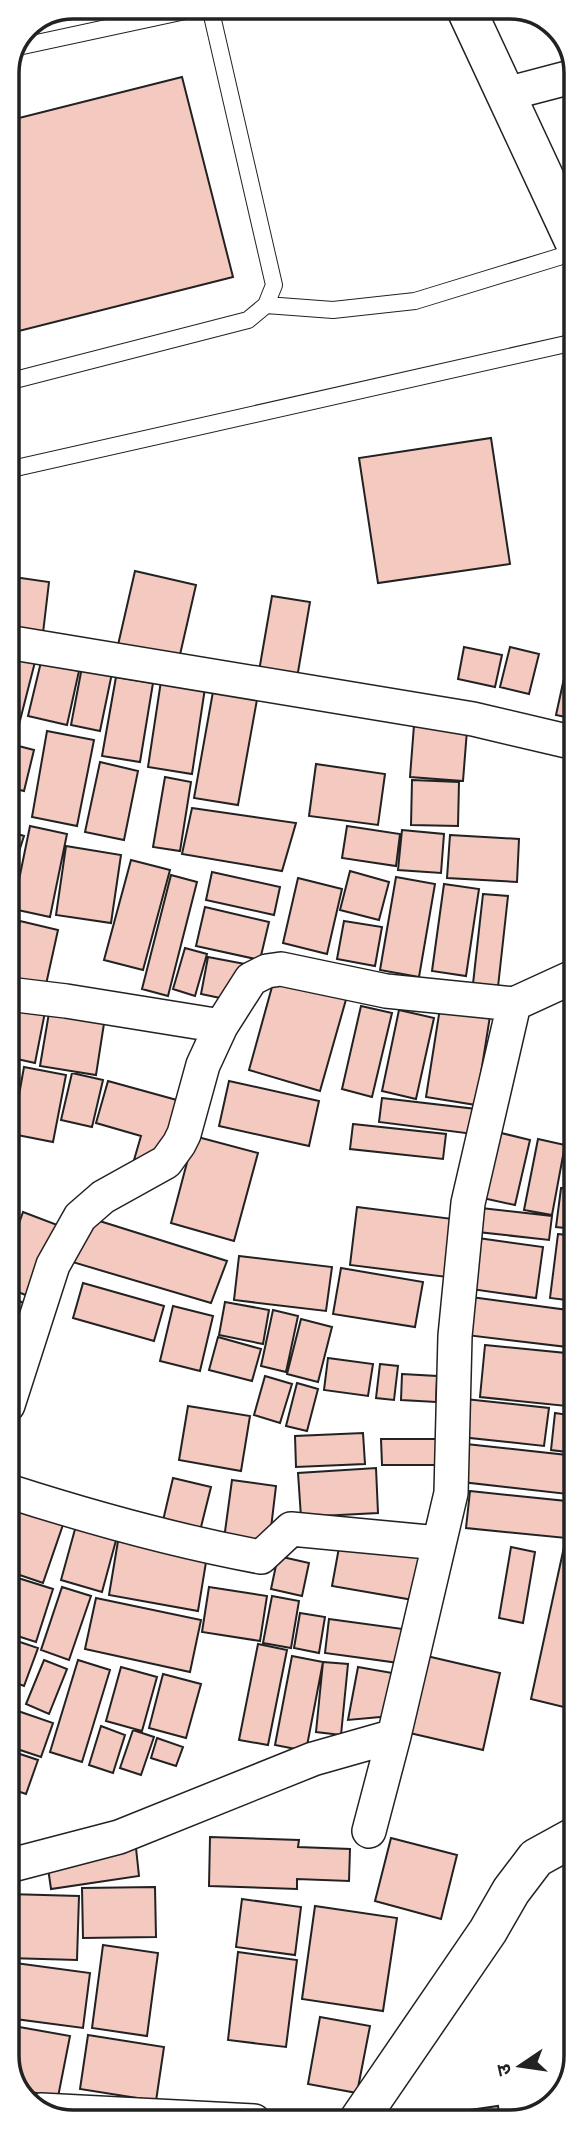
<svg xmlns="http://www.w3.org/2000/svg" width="583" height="2129" viewBox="0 0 583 2129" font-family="Jost,'Noto Sans Devanagari',sans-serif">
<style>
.building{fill:#f3c9c0;stroke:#222;stroke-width:2}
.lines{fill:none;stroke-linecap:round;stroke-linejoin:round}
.service-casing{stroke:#222;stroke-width:18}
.minor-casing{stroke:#222;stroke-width:36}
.tertiary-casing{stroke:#222;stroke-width:41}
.service{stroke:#fff;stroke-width:16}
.minor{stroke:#fff;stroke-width:33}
.tertiary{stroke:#fff;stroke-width:38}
.rim{fill:none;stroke:#222;stroke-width:3.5}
</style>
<rect width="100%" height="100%" fill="#fff"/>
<path class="building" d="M182 77 233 277 7 334V121Z
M491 438 510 564 378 583 359 458Z
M135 571 196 585 179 659 118 645Z
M7 576 49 582 43 633 7 629Z
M272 596 310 602 297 678 259 671Z
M464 647 502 655 495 687 458 679Z
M510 647 539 654 529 694 500 687Z
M7 651 36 658 15 740 7 738Z
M568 660 575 662V719L556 715Z
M41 662 79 671 67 725 28 716Z
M82 667 112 673 100 731 71 725Z
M116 677 153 683 140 762 102 756Z
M161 681 205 688 192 774 148 767Z
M214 686 258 694 238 805 194 798Z
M414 725 467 730 463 781 410 777Z
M47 731 94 740 77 826 32 817Z
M7 743 34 750 24 791 7 787Z
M100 762 138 771 124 840 85 832Z
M316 764 385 774 378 825 309 816Z
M165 777 191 782 180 851 153 847Z
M412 780 459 782 458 826 411 825Z
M192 808 296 823 282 871 182 854Z
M30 826 67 834 50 917 13 909Z
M347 826 400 834 396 866 342 858Z
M402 830 444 834 441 873 398 870Z
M8 831 24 836 8 886Z
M450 835 519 839 517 882 447 878Z
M66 846 121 855 111 923 56 915Z
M131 860 170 870 143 970 104 960Z
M350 871 389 882 379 920 340 910Z
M212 872 280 887 274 915 206 900Z
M171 875 197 882 168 996 142 989Z
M396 877 435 884 419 977 380 970Z
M298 878 342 889 327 954 283 943Z
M444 884 479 889 466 976 432 971Z
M483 894 508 896 498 987 473 984Z
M205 907 269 922 260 960 196 946Z
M20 921 58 930 45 989 8 980Z
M344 921 382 927 375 966 337 959Z
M185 948 207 954 195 996 173 989Z
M208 957 245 964 230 1000 201 994Z
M275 976 347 996 320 1091 249 1070Z
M8 1005 45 1012 35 1063 8 1057Z
M361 1006 392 1013 372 1097 342 1089Z
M50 1007 105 1017 96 1075 40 1066Z
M440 1008 490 1016 476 1105 426 1097Z
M399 1010 434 1018 416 1099 382 1091Z
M24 1067 66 1075 53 1142 12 1134Z
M72 1073 103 1080 92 1127 61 1120Z
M108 1081 184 1102 168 1150 134 1160 141 1136 96 1123Z
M229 1081 319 1101 309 1146 219 1126Z
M382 1098 476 1109 473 1134 379 1122Z
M353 1124 446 1134 443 1159 350 1149Z
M493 1131 530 1140 515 1205 478 1197Z
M194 1136 258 1153 234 1241 171 1223Z
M538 1139 565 1145 552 1215 524 1210Z
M561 1188 575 1189V1229L556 1227Z
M357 1207 453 1219 447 1277 350 1265Z
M481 1208 552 1216 549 1240 478 1232Z
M23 1212 60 1226 33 1298 8 1288V1254Z
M90 1218 227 1261 211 1303 69 1261Z
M558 1234 575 1236V1301L550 1298Z
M478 1238 543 1247 536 1298 471 1289Z
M239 1256 332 1267 326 1311 234 1300Z
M341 1268 423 1282 415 1327 333 1314Z
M83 1283 164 1306 154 1341 73 1318Z
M8 1296 35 1308 8 1361Z
M471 1297 575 1311 576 1348 466 1335Z
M225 1302 269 1310 263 1344 219 1335Z
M173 1306 213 1316 200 1371 160 1361Z
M273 1310 298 1316 286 1372 261 1366Z
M301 1319 332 1327 318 1382 287 1374Z
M218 1337 261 1349 252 1381 209 1370Z
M485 1345 576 1354V1407L480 1397Z
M328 1358 373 1364 368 1396 324 1390Z
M380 1364 398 1366 394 1400 376 1398Z
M402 1374 437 1376 436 1402 401 1400Z
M265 1376 292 1384 280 1423 254 1415Z
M297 1383 318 1389 307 1431 286 1426Z
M465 1399 549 1408 544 1446 461 1437Z
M188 1406 250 1416 241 1471 179 1460Z
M555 1413 576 1416V1453L551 1450Z
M363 1433 365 1464 296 1467 295 1436Z
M381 1439H440V1465H382Z
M466 1444 576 1456V1495L462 1482Z
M376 1468 378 1513 301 1517 298 1473Z
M173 1478 211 1487 198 1539 161 1529Z
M232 1480 276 1486 269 1545 224 1539Z
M470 1491 576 1502V1539L466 1528Z
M8 1496 66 1516 43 1583 8 1571Z
M77 1522 118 1533 102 1592 61 1580Z
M118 1541 207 1556 198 1611 109 1595Z
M340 1542 427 1557 419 1601 332 1586Z
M511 1547 535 1552 523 1623 499 1618Z
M564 1547 576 1550V1710L531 1699Z
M278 1556 309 1563 302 1596 271 1589Z
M18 1578 53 1589 36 1642 8 1633V1609Z
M62 1587 91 1596 69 1660 41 1650Z
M209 1587 267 1596 260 1641 202 1632Z
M272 1596 299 1601 291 1648 263 1643Z
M96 1598 201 1620 190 1672 85 1649Z
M300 1613 325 1617 319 1653 294 1648Z
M329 1619 403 1629 399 1663 325 1653Z
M8 1638 38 1648 24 1686 8 1680Z
M258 1644 287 1650 268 1745 239 1740Z
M418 1654 500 1673 483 1750 401 1731Z
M292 1656 323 1662 306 1751 275 1745Z
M44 1660 67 1669 49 1714 26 1704Z
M78 1660 110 1670 82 1762 50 1752Z
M323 1662 348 1664 341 1735 316 1732Z
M121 1667 157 1677 142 1731 106 1721Z
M358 1667 398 1674 391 1716 348 1720Z
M163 1674 201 1684 186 1738 149 1728Z
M8 1684 16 1687 8 1715Z
M18 1711 53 1723 41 1757 8 1746Z
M101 1726 125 1735 113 1773 89 1765Z
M133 1730 154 1737 141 1775 120 1768Z
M157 1738 183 1747 176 1766 151 1758Z
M8 1750 38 1760 26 1794 8 1788Z
M210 1837 299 1840 298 1847 350 1849 349 1881 297 1879V1889L209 1886Z
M391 1838 457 1855 441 1919 375 1901Z
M136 1848 139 1876 51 1889 47 1861Z
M155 1887 156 1937 83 1938 82 1888Z
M8 1894 79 1896 77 1960 8 1958Z
M242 1899 301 1907 295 1955 236 1947Z
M315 1906 397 1918 383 2011 302 1999Z
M576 1939V1972L570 1940Z
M103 1945 158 1953 147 2036 92 2028Z
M238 1952 297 1960 286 2047 228 2040Z
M8 1962 90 1973 83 2028 8 2018Z
M320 2017 370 2026 357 2093 308 2084Z
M8 2025 70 2036 58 2097 20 2090 8 2069Z
M88 2035 164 2047 156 2101 80 2089Z
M498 2106 500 2121 401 2120Z"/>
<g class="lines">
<g class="service-casing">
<path id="service" d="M18 47 204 7
M266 305 333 310 415 301 575 252
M7 382 248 320 266 305 274 285 210 7
M7 470 575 342"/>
</g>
<g class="minor-casing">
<path id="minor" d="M506 94 575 76
M7 642 473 719 575 743
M8 994 66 1001 221 1026
M8 1405 53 1265 80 1217 103 1197 166 1162 179 1144 184 1134 203 1065 221 1026 251 979 267 971 281 969 386 991 514 1004 575 976
M8 1491C92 1518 175 1541 261 1557L291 1529 439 1543
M369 1831 394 1736 451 1493 455 1336 468 1203 514 1004
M8 1866 119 1837 313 1759 394 1736
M41 2110 254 2121"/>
</g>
<g class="tertiary-casing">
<path id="tertiary" d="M465 7 575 243
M358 2121 488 1931 511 1891 536 1858 576 1836"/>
</g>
<use href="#service" class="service"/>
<use href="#minor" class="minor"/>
<use href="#tertiary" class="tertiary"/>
</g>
<path d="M0 0H583V2129H0ZM73 19H510A54 54 0 0 1 564 73V2056A54 54 0 0 1 510 2110H73A54 54 0 0 1 19 2056V73A54 54 0 0 1 73 19Z" fill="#fff" fill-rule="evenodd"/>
<path class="rim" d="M73 19H510A54 54 0 0 1 564 73V2056A54 54 0 0 1 510 2110H73A54 54 0 0 1 19 2056V73A54 54 0 0 1 73 19Z"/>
<g transform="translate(520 2066) rotate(257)" stroke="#ffffff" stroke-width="5" paint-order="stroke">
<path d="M0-5L12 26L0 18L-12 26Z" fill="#222222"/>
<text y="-10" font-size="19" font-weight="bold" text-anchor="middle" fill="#222222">उ</text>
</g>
</svg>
